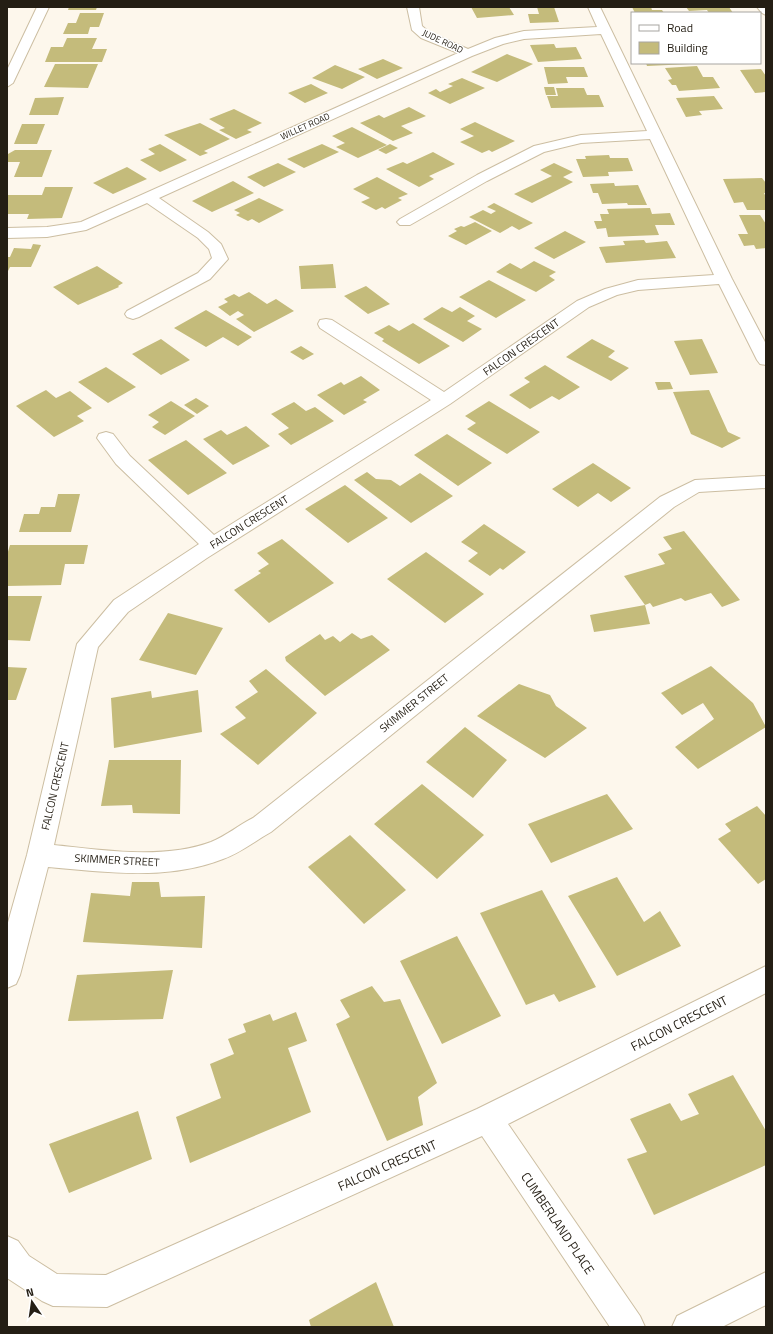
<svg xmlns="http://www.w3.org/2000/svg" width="773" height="1334" viewBox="0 0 773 1334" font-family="'Titillium Web',sans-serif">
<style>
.building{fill:#c4bb7b}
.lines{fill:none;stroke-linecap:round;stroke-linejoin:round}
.minor-casing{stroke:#ccbea2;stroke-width:2}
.tertiary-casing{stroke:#ccbea2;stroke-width:2}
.minor{fill:#fff;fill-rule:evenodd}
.tertiary{fill:#fff;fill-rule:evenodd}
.labels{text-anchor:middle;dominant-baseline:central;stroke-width:3;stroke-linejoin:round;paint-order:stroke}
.far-street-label{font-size:9px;fill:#241e14;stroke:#fff}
.street-label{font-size:11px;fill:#241e14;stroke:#fff}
.near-street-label{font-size:13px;fill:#241e14;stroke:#fff}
</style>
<rect width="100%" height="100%" fill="#fdf7ec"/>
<path class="building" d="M69 7H97L96 10H68Z
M471 7H509L514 15 477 18Z
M537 7H554L559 22 530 23 528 14H539Z
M632 7H651L652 10H662L664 13H635Z
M686 7H729L733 13H709L707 10 689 11Z
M80 13H104L99 27H90L88 34H63L68 23H76Z
M67 38H97L92 49H107L102 62H45L51 47H63Z
M554 44 556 48 576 47 582 59 538 62 530 45Z
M507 54 533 64 497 82 471 72Z
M383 59 403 68 377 79 358 69Z
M646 63H690V64L647 66Z
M55 64H98L88 88 44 87Z
M335 65 365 77 342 89 312 78Z
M697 66 703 77H713L720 88 679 91 676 85H672L668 80 672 79 665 68Z
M544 67H584L588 77H566L568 83 548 84Z
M761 69 766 76V92L755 93 740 70Z
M462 78 485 88 450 104 428 93 436 89 440 92 453 86 448 84Z
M311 84 328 93 305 103 288 93Z
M544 87H554L556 95H546Z
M556 88H584L587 95H599L604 107 551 108 547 96H558Z
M714 96 723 109 699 111 702 115 686 117 676 98Z
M64 97 58 115H29L35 98Z
M409 107 426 116 401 126 413 133 393 141 360 123 379 115 384 118Z
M234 109 262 123 247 130 252 132 236 139 219 130 225 128 209 119Z
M475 122 515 141 492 152 489 150 482 153 460 142 474 136 460 129Z
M200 123 230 139 204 151 208 153 200 156 164 135Z
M22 124H45L37 144H14Z
M352 127 387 145 358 158 336 147 345 143 332 136Z
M160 144 187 160 160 172 140 160 155 154 148 149Z
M322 144 339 152 304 168 287 159Z
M390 144 398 148 386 154 378 150Z
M15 150H52L42 177H14L20 162H7V157L8 154Z
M433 152 455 164 429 176 434 179 419 187 386 169 403 162 407 164Z
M609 155 610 158H628L633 171 608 172 609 176 583 177 576 159H586L585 156Z
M278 163 296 172 264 187 247 177Z
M554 163 573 172 563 177 573 182 532 203 514 194 552 176 540 170Z
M127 167 147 179 113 194 93 183Z
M377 177 408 194 398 198 402 200 385 209 382 207 376 210 361 202 370 198 353 189Z
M762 178 766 183V193H764L766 197V210H747L743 202 734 203 723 179Z
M233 181 254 193 212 212 192 201Z
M614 183 615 186 638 185 647 205H628L627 203 602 204 598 193H593L590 184Z
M45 187H73L62 218 27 219 29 214H7V195H42Z
M259 198 284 210 259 223 252 219 248 221 236 215 240 213 234 210Z
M494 203 533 223 519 230 512 226 500 233 469 217 483 210 491 214 496 211 487 207Z
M650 208 652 214 670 213 675 225H655L659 235 608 237 606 228 597 229 594 221H602L600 214H609L607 209Z
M739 215H760L766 224V248L756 249 754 245 744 246 738 234H748Z
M475 222 492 231 466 245 448 236 457 231 454 229 461 226 464 227Z
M565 231 586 242 554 259 534 248Z
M644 240 646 243 667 241 676 258 606 263 599 247 625 245 623 241Z
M33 244 41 245 31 267H10L7 273V257H10L14 248 31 249Z
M534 261 556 272 549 276 555 280 536 292 496 272 510 263 521 269Z
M333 264 336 288 301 289 299 266Z
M97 266 123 283 118 286 119 287 78 305 53 287Z
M489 280 526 300 496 318 459 297Z
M366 286 390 304 368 314 344 296Z
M249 292 267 304 276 299 294 311 254 332 236 319 244 315 238 311 230 316 218 307 228 302 224 299 234 294 239 297Z
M442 307 452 312 460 307 475 316 467 321 482 329 463 342 423 319Z
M206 310 252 337 238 346 223 337 206 347 174 328Z
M413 323 450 346 419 364 382 341 384 339 374 333 389 325 399 331Z
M161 339 190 360 161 375 132 354Z
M592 339 615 351 608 357 629 368 611 381 566 357Z
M702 339 718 373 690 375 674 341Z
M301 346 314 354 303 360 290 352Z
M545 365 580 387 559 400 552 396 530 409 509 395 530 382 524 378Z
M106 367 136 387 108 403 78 382Z
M361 376 380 390 363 400 367 402 344 415 317 395 341 382 344 385Z
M655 382H670L673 389 658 390Z
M46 390 56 398 70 391 92 408 77 416 84 421 54 437 16 406Z
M709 390 728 432 741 438 722 448 691 434 673 392Z
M196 398 209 406 197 414 184 405Z
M171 401 195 416 165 435 152 427 159 422 148 415Z
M489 401 540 432 507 454 467 429 476 423 465 416Z
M294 402 306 411 315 407 334 421 291 445 278 434 289 428 271 414Z
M246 426 270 446 233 465 203 439 221 430 227 435Z
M447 434 492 463 458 486 414 455Z
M186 440 227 473 188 495 148 460Z
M593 463 631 488 611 502 598 493 578 507 552 489Z
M367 472 376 479 391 480 400 486 420 473 453 496 411 523 354 480Z
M345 485 388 518 348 543 305 509Z
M58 494H80L71 532H19L24 514H39L41 507H55Z
M484 524 526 552 503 570 500 568 490 576 468 561 478 553 461 542Z
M684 531 722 578 740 600 722 607 711 593 685 601 681 598 653 607 650 603 645 605 624 576 665 564 658 554 672 549 663 537Z
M282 539 334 583 269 623 234 590 261 573 258 571 269 564 257 553Z
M10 545H88L84 564H65L61 585 7 586V555Z
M426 552 484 594 445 623 387 579Z
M7 596H42L30 641 7 640Z
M645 605 650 624 594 632 590 615Z
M168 613 223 628 196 675 139 660Z
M352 633 361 639 372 635 390 650 325 696 286 661 285 657 320 634 325 640 333 636 340 642Z
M711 666 753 703 766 727 698 769 675 747 714 719 703 703 682 715 661 693Z
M7 667 27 668 16 700H7Z
M266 669 317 713 258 765 220 734 246 718 235 707 258 692 249 681Z
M519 684 550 695 556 706 587 728 545 758 477 716Z
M198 690 202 732 114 748 111 698 151 691 152 698Z
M465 727 507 760 473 798 426 762Z
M109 760H181L180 814 133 813 132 805 101 806Z
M422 784 484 835 437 879 374 824Z
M607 794 633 829 551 863 528 824Z
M757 806 766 816V879L758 884 718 839 731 831 725 824Z
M350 835 406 890 364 924 308 867Z
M617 877 644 922 660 911 681 946 617 976 568 896Z
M132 882H159L161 897 205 896 202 948 83 942 91 893 130 896Z
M542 890 596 987 559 1002 554 994 526 1005 480 913Z
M457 936 501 1016 442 1044 400 961Z
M173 970 163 1019 68 1021 77 975Z
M372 986 384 1002 400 999 437 1083 418 1097 423 1125 387 1141 336 1024 350 1017 340 1000Z
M296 1012 307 1041 288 1048 311 1112 190 1163 176 1117 221 1098 210 1064 234 1054 228 1039 246 1032 243 1024 270 1014 273 1021Z
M733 1075 766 1131V1165L654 1215 627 1159 647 1152 630 1119 670 1103 681 1121 699 1114 688 1094Z
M138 1111 152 1159 69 1193 49 1144Z
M376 1282 394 1327H311L309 1320Z"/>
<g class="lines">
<g class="minor-casing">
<path id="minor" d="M37 7H49L13 83 7 87V70Z
M407 7H419L422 26 429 32 468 49 495 38 524 31 597 27 588 7H600L732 279 766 344V365L760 364 757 360 719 284 638 290 617 295 589 307 450 404 207 558 128 612 98 647 54 845C104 850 162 860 211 842 226 836 239 825 253 818L660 497 695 480 766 476V488L699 492 674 507 271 832C255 841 240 853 223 859 167 881 106 872 48 867L20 975 16 984 7 988V926L27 855 77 644 114 600 199 544 116 464 97 438 99 434 106 432 113 434 130 456 214 535 431 400 320 328 318 324 320 320 326 319 332 320 444 392 577 301 605 289 638 280 714 275 650 139 581 143 544 152 487 181 410 225H400L397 222 400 219 477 175 534 146 581 135 647 131 601 34 524 39 503 44 472 56 159 198 208 232 221 244 228 259 210 279 139 317 133 319 127 317 125 314 127 311 198 273 212 258 209 249 198 238 147 203 86 230 47 237 7 238V228L47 227 81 222 458 53 421 38 412 30Z
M766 966V993L508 1124 640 1316 645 1327H610L482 1136 107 1307 53 1306 42 1301 7 1278V1236L18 1241 29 1256 57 1274 106 1275 477 1109Z
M766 1272V1305L722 1327H672L677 1316Z"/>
</g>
<g class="tertiary-casing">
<path id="tertiary" d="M757 7H766V15L762 13Z"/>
</g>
<use href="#minor" class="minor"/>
<use href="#tertiary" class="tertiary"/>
</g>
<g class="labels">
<g class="far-street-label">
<text transform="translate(443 41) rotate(25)">JUDE ROAD</text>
<text transform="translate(305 126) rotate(-24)">WILLET ROAD</text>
</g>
<g class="street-label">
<text transform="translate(521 347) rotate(-35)">FALCON CRESCENT</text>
<text transform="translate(249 522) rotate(-32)">FALCON CRESCENT</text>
<text transform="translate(414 703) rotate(-39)">SKIMMER STREET</text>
<text transform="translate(55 786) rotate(-77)">FALCON CRESCENT</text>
<text transform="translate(117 860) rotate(3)">SKIMMER STREET</text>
</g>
<g class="near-street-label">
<text transform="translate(679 1023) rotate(-27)">FALCON CRESCENT</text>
<text transform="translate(387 1165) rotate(-24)">FALCON CRESCENT</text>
<text transform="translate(558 1223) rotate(56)">CUMBERLAND PLACE</text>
</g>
</g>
<rect width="773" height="1334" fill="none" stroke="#241e14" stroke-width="16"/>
<rect x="631" y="12" width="130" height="52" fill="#ffffff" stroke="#a7a5a1"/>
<rect x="639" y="25" width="20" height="6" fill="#ffffff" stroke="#a7a5a1"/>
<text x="667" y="32" font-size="12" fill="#241e14">Road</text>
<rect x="639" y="42" width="20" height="12" fill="#c4bb7b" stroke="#a7a5a1"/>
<text x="667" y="52" font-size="12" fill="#241e14">Building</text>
<g transform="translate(32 1302) rotate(347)" stroke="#ffffff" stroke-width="3" paint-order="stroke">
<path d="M0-3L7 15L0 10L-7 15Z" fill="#241e14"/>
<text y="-6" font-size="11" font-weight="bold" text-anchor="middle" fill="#241e14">N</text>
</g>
</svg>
